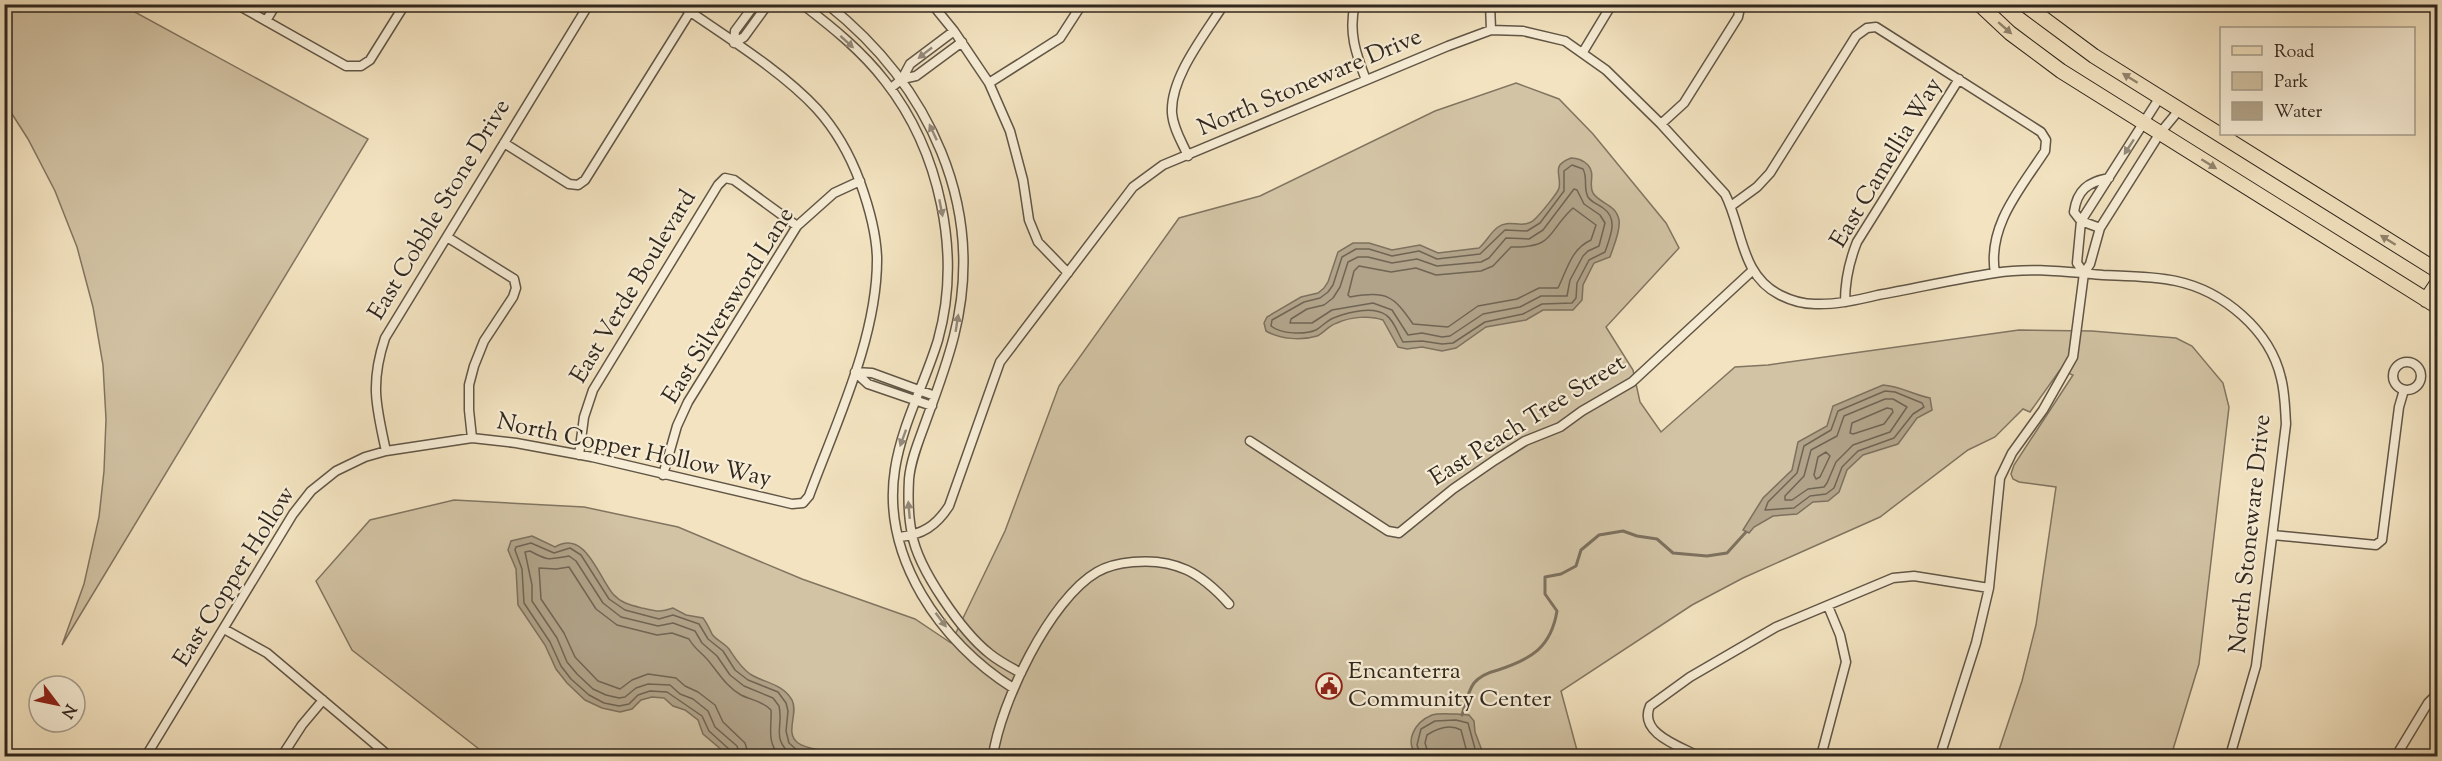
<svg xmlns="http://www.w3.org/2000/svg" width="2442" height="761" viewBox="0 0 2442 761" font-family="'Sorts Mill Goudy',serif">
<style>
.green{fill:#d2c3a4;stroke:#817561;stroke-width:1.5}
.water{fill:#b1a389;stroke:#7d715e;stroke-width:1.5}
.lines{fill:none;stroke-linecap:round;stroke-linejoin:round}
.shore{stroke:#706554;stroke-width:1.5}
.stream{stroke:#7d715e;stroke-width:3}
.minor-casing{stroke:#615646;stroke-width:11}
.primary-casing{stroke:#30271e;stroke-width:16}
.minor{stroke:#f7edd6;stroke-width:8}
.primary{stroke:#f3e3c0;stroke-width:14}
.oneway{fill:#92856f}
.oneway2{fill:#948a7a}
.labels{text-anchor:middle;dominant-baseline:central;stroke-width:4.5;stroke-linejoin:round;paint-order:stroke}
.street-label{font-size:24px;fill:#30271e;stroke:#f7edd6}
.poi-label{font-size:24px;fill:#30271e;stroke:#f7edd6;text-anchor:start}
</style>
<rect width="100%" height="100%" fill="#f3e3c0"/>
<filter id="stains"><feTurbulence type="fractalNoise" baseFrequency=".00333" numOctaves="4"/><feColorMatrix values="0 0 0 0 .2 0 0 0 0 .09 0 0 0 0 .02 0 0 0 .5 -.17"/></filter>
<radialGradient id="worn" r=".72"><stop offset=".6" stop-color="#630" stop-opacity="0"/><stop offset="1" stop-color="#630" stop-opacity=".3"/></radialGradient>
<path class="green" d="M4 5H122L368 139 62 645 84 584 99 517 104 471 106 419 103 365 93 307 77 247 55 191 28 139 5 103Z
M1516 83 1559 99 1593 134 1666 223 1679 248 1606 327 1633 370 1640 402 1661 432 1735 367 1768 365 2019 330 2092 331 2176 338 2192 346 2223 383 2229 407 2199 664 2171 756H1997L2022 681 2036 625 2056 487 2019 482 2013 479 2011 474 2014 465 2073 375 2060 370 2030 412 2023 409 1995 437 1968 450 1880 517 1743 578 1692 605 1561 691 1578 754 1582 756H488L352 650 316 581 370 520 454 500 584 507 678 527 802 579 915 619 951 643 1005 531 1059 386 1179 218 1260 196 1435 111Z"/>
<path class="water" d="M1571 158C1577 158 1584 161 1588 165 1596 174 1588 184 1593 193 1600 204 1616 204 1619 220 1621 231 1613 247 1610 257L1594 263 1583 285 1582 300 1573 310H1543L1526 320 1486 327 1456 348 1442 351 1422 347 1407 349 1398 347 1383 320C1370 315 1350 317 1337 323 1329 325 1324 333 1317 336 1301 341 1280 339 1266 331L1264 323 1267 317 1301 297 1318 293 1324 288 1328 282 1338 252 1353 243H1369L1392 250 1420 245 1438 253 1479 248C1486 242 1491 232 1498 227 1510 218 1524 231 1536 218 1540 214 1558 193 1559 188 1562 174 1550 166 1571 158Z
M1883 385C1900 386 1914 395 1930 398L1932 410 1917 418 1898 444 1863 455 1847 470 1839 492 1828 501 1813 502 1797 514 1773 516 1754 527 1749 533 1743 530 1763 498 1792 470 1798 442 1827 426 1833 406Z
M532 536 555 547C585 529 598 576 613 594 621 603 630 605 642 608 656 611 658 613 673 608L686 615 703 618C707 623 709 628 712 634 716 640 724 643 729 649 735 658 740 667 750 674 764 683 782 683 792 700 799 713 784 733 798 743 809 751 826 748 837 756H729L703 734 698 720 685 710 673 706 664 698 652 697 641 700 632 709 620 712 602 708 585 700 567 683 556 669 545 645 518 605 516 569 508 550 511 541Z
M1456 714 1469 715 1474 721 1475 732 1484 756H1418C1403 742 1415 722 1432 715 1438 713 1449 714 1456 714Z"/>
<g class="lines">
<path class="shore" d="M1572 165 1583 169C1588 178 1583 188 1588 197 1592 203 1598 204 1603 208 1619 219 1610 237 1605 252L1589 260 1577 283 1576 298 1572 303 1542 304 1523 314 1485 322 1453 343 1442 344 1422 341 1403 342C1398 334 1394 320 1386 315 1373 306 1349 312 1336 317 1328 319 1323 326 1316 330 1304 335 1281 334 1271 326L1272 320 1304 302 1320 298 1328 292 1333 285 1342 257 1356 249H1369L1392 256 1419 251 1437 259 1480 254 1505 230 1527 231 1540 223 1564 191V171Z
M1574 189 1577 190 1584 204 1600 215 1605 223 1599 246 1588 251 1583 256 1570 280 1567 296H1541L1520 307 1483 314 1450 336 1442 337 1422 333 1408 335 1392 310 1373 303 1332 310 1312 323H1290L1291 319 1307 309 1324 305 1333 298 1340 287 1348 262 1358 257H1368L1392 263 1417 259 1437 266 1481 262 1489 258 1506 238 1529 239 1543 230Z
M1573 208 1596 225 1591 240C1571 249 1567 270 1558 288H1539L1517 299 1478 306 1448 327 1413 324C1393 295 1387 291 1350 297L1348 295 1354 271 1359 266 1391 272 1416 268 1436 275 1481 271 1493 266 1511 247C1555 248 1546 233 1573 208Z
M1885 391 1895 392 1922 403 1924 407 1913 414 1894 438 1858 451 1842 467 1834 488 1826 494 1810 496 1794 508 1765 510 1768 502 1797 473 1804 446 1831 430 1838 411Z
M1885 399H1893L1907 407 1890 432 1853 445 1836 462 1827 483 1824 487 1808 489 1792 500H1785V496L1804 476 1811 450 1837 436 1844 416Z
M1887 408 1892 409 1893 412 1884 424 1853 434 1850 433 1852 423Z
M1826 452 1830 456 1820 477 1816 479 1814 475 1818 457Z
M732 756 730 750 709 731 702 716 667 692 650 691 638 695 629 704 619 706 604 703 589 695 571 679 561 666 550 642 524 603 522 569 515 550 516 547 531 543 554 553 570 548 581 555 609 599 625 610 659 619 673 615 699 624 708 639 723 651 735 670 748 680 778 692 786 703 788 711 786 731 789 743 798 751 824 756
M740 756 737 746 715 727 708 711 693 699 680 694 670 685 648 684 636 688 625 697 619 698 606 695 593 689 577 674 567 662 557 638 532 601V585L525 552 530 551C550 562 549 559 569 556L576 561 603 603 621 617 658 626 673 623 695 631 702 643 717 656 730 675 744 686 773 698 779 706C784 728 770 738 793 756
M749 756 745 743 723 722 715 705 698 692 685 686 676 678 648 674 632 680 620 689 598 681 575 657 564 633 541 599 539 568 556 569 569 567 596 609 617 625 657 635 672 633 689 639C695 650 704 654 711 664 720 675 727 687 741 695 751 700 763 701 771 710 772 727 766 742 780 756
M1421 756 1417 745 1421 729 1435 721 1456 720 1468 723 1477 756
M1429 756 1425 743 1427 735C1438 728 1450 724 1461 730L1468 756"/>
<path class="stream" d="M1462 715C1465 705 1468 691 1474 683 1480 676 1490 672 1498 670 1532 659 1551 647 1557 611L1545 594V577L1561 574 1576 566 1581 550 1599 535 1623 531 1637 536 1657 539 1673 553 1707 556 1727 553 1746 532"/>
<g class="minor-casing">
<path id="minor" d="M236 4 346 66H361L370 60 405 4
M802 4C832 27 862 51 885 81 940 151 962 254 938 340 925 383 902 424 895 469 881 557 941 643 1013 688
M827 4C929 85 987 206 954 336 947 364 937 391 927 418 920 438 911 458 909 479 908 498 908 516 912 534 918 569 962 632 990 654 1000 662 1010 667 1021 673
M932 4 954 31 989 83 1010 131 1023 180 1029 220 1038 242 1068 273
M1355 4C1348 32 1356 54 1366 80
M1490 4 1491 30
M266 21 276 4
M734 43 744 37 768 4
M734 43 735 31 755 4
M1583 52 1612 4
M902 79 916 76 962 42
M989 83 1060 38 1082 4
M891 88 902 79 910 64 954 31
M1661 124 1684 103 1738 17 1740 8 1738 4
M504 143 569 184 578 185 585 180 690 12
M1188 156C1182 142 1173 128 1172 113 1170 77 1206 33 1224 4
M1731 206 1757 187 1770 173 1856 36 1867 28 1876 27 2041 132 2046 140 2045 151C2021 188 1987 226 1995 273
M2100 228 2081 221 2074 212C2077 190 2088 182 2109 178
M447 237 514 279 516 288 513 297 484 341 474 366 469 385V410L472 438
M2084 273 2077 263 2081 221 2160 97
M1845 302C1845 280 1849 262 1857 242L1959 79
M2393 376a14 14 0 1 1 28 0a14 14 0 1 1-28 0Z
M855 372 868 384 932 406
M855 372 872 373 935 396
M1250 441 1388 531 1399 533 1453 489 1495 460 1525 441 1560 427 1582 411 1632 382 1753 270
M386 451C376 406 370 383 385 338L589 4
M579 455 584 417 593 390 718 185 725 178 734 180 797 226
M663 475 677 426 688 402 797 226 834 193 860 181
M2273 535 2376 545 2382 540 2399 407 2404 390
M899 537C922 535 936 526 949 506L1000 362 1133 187 1163 165 1448 46 1491 30 1523 31 1565 41 1606 70 1661 124 1725 194C1743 229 1740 275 1780 295 1790 300 1804 304 1815 304 1836 305 1858 300 1878 295 1917 288 1956 279 1995 273 2031 267 2067 272 2103 275 2127 276 2153 276 2176 281 2223 291 2270 330 2281 378 2285 393 2285 408 2286 424L2256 666 2230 756
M224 629 267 653 389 756
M146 756 293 514 311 491 336 471 365 457 386 451 472 438 516 443 592 457 792 504 803 503 809 496C836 423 878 336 877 257 876 231 869 207 860 182 850 155 836 130 817 109 781 70 723 35 679 4
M282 756 302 725 323 700
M993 756C1000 704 1050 599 1097 572 1107 566 1122 563 1133 562 1176 558 1201 573 1229 604
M1698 756C1679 746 1638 733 1650 706L1690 677 1776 627 1893 578 1914 576 1989 588
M1821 756 1846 662 1840 635 1828 606
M1940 756 1976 643 1989 588 2000 478 2012 453 2043 410 2073 357 2084 273 2090 264 2100 228 2160 133 2180 109
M2396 756 2428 703 2435 696H2438"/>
</g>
<g class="primary-casing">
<path id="primary" d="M1979 4 2010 33 2061 71 2438 307
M2024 4 2094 56 2438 271
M2426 300 2438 282"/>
</g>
<use href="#minor" class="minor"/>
<use href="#primary" class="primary"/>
</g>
<defs><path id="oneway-solid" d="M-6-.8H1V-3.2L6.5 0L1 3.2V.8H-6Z" transform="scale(1.5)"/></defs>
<g class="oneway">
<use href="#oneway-solid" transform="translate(2005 28) rotate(41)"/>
<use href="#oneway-solid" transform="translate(2130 78) rotate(-148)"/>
<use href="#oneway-solid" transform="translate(2209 164) rotate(32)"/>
<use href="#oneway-solid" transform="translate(2388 240) rotate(-148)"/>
</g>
<g class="oneway2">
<use href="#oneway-solid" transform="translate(847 42) rotate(42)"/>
<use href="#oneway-solid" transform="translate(925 53) rotate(142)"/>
<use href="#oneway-solid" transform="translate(933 132) rotate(-115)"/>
<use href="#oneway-solid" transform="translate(2129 147) rotate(123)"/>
<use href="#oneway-solid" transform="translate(941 208) rotate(79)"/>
<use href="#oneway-solid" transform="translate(957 323) rotate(-81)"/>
<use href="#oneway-solid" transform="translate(903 438) rotate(110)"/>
<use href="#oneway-solid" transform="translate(909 510) rotate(-95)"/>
<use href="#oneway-solid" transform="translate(941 620) rotate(53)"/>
</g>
<defs>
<g id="civic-ring" transform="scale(1.35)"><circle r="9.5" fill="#f7edd6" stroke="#8f2418" stroke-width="1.5"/><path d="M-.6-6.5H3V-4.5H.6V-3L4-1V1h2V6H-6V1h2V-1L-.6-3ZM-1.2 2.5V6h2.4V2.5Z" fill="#8f2418"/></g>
</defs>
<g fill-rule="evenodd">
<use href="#civic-ring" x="1329" y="686"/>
</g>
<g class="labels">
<g class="street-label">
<text transform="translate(1310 83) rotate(-23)">North Stoneware Drive</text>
<text transform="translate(1887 163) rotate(-59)">East Camellia Way</text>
<text transform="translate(440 210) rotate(-59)">East Cobble Stone Drive</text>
<text transform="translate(634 287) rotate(-59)">East Verde Boulevard</text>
<text transform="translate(729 306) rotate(-58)">East Silversword Lane</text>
<text transform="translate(1528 421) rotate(-32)">East Peach Tree Street</text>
<text transform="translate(634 451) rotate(12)">North Copper Hollow Way</text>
<text transform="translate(2251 534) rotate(-84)">North Stoneware Drive</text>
<text transform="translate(235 577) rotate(-58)">East Copper Hollow</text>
</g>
<g class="poi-label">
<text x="1348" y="672">Encanterra<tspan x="1348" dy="28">Community Center</tspan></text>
</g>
</g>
<rect width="2442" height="761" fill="none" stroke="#f3e3c0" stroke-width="24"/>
<rect x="6" y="6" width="2430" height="749" fill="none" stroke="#30271e" stroke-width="3"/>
<rect x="12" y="12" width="2418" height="737" fill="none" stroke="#30271e" stroke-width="1.5"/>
<rect x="2220" y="27" width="195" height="108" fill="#f7edd6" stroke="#a79e8c" stroke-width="1.5"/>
<rect x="2232" y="46" width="30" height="9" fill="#f3e3c0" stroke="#a79e8c" stroke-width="1.5"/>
<text x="2274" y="57" font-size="18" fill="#30271e">Road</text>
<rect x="2232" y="72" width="30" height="18" fill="#d2c3a4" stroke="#a79e8c" stroke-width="1.5"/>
<text x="2274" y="87" font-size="18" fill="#30271e">Park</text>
<rect x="2232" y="102" width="30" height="18" fill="#b1a389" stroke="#a79e8c" stroke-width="1.5"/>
<text x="2274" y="117" font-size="18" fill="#30271e">Water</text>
<g transform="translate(57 704) rotate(122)"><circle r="28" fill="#f7edd6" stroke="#a79e8c" stroke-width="1.5"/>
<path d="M0-4.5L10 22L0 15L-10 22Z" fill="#8f2418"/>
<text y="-9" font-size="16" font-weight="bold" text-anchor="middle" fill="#30271e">N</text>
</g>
<rect width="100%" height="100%" filter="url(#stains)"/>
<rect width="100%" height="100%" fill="url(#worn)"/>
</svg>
